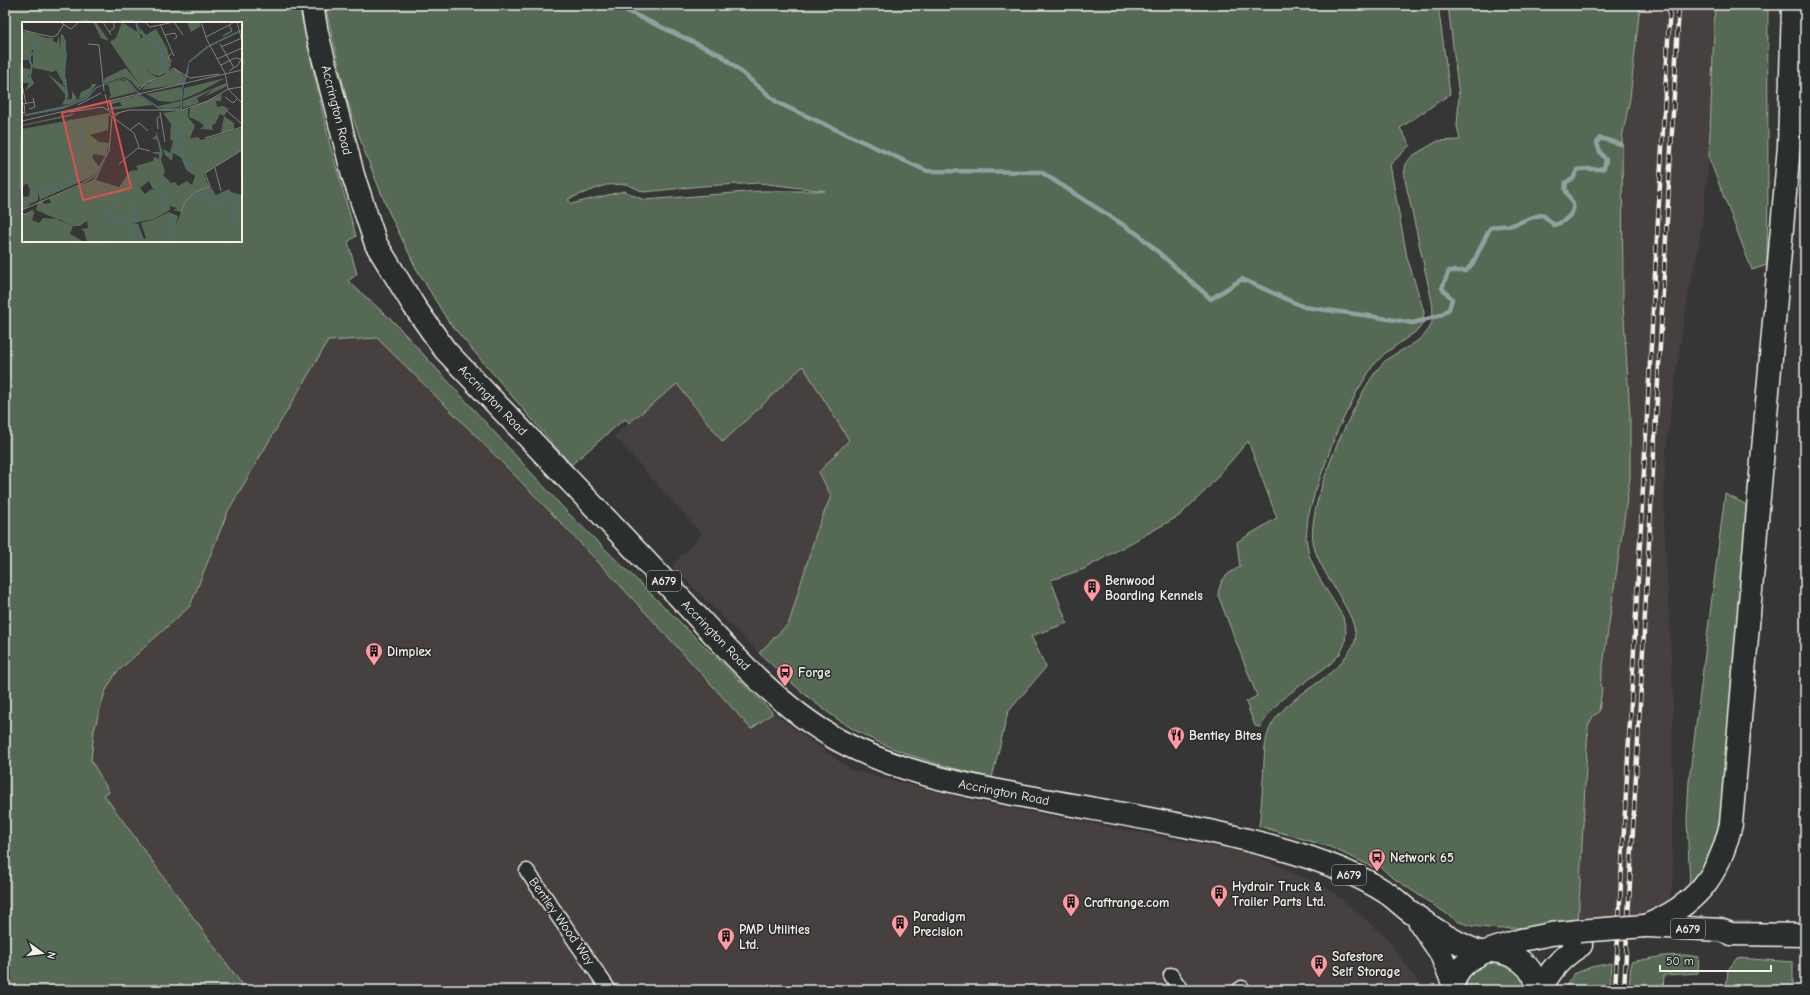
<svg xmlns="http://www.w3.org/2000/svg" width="1810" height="995" viewBox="0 0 1810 995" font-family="'Comic Neue',sans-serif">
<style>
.built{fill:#47413f}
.green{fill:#556954;stroke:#a4ad9e;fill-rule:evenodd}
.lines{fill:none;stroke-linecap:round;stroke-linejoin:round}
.stream{stroke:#90a1a0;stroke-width:4.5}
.street-casing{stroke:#f4f1e8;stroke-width:17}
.primary-casing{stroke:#f4f1e8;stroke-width:25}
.highway-casing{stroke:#f4f1e8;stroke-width:25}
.street{stroke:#2a2d2e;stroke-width:14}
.primary{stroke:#2a2d2e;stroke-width:22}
.highway{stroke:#2a2d2e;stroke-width:22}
.rail-casing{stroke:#f4f1e8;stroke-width:4.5}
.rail{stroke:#2a2d2e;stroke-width:3;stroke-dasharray:9;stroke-linecap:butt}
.highway-bridge-casing{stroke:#f4f1e8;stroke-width:25;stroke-linecap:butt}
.highway-bridge{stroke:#2a2d2e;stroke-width:22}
.labels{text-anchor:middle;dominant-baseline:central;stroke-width:3;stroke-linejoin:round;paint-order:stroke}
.shield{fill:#2a2d2e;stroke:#b7b6b0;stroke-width:1}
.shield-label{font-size:12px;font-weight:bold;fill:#f4f1e8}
.street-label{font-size:13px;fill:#f4f1e8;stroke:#2a2d2e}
.poi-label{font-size:13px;font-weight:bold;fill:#f4f1e8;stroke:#2a2d2e;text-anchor:start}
.inset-river{fill:none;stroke:#4e6b70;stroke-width:2}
.inset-road{fill:none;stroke:#83817d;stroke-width:1}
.view{fill:#dc504e;fill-opacity:0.15;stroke:#dc504e;stroke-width:2}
.inset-edge{fill:none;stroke:#f4f1e8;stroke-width:2}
</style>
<rect width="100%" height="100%" fill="#373636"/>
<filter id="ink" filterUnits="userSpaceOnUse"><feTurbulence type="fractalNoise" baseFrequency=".025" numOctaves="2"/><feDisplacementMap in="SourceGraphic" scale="8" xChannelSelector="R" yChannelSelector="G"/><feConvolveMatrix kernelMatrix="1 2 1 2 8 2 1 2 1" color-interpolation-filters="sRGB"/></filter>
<g filter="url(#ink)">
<path class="built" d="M1640 5H1715L1709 158 1703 214 1699 246 1689 291 1678 358 1668 432 1665 464 1664 523 1673 691 1672 861 1674 877 1669 900 1658 908 1635 918 1578 924 1588 726 1593 716 1602 689 1600 686 1630 478V415L1623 302 1622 138 1630 98Z
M377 338 430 390 669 636 751 728 773 713 851 770 982 803 1251 854 1328 888 1387 938 1424 990H286L284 988 275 986 261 990H246L104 795 64 720 190 606 228 511 328 341Z
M803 366 849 440 819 472 831 496 817 530 789 623 759 653 672 566 702 534 614 436 677 384 723 441Z"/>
<path class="green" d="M5 5H299L330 145 356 236 348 242 357 274 348 281 394 322 567 512 773 713 751 729C632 594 506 464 377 338L328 341 228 511 190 606 116 673 105 692 94 730 91 760 109 792 104 795 246 990H5ZM23 23H241V241H23Z
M325 5H1438L1450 94 1400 128 1410 145 1390 165 1407 257 1424 312 1423 323 1418 330 1384 354 1372 367 1358 390 1337 431 1315 492 1308 517 1306 538 1309 555 1318 576 1343 617 1346 631 1345 643 1340 654 1330 664 1282 699 1272 710 1260 727 1255 726 1246 702 1257 696 1218 595C1220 579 1226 574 1240 567L1237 542 1277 518 1248 441 1206 490 1179 516 1084 569 1051 580 1067 623 1031 636 1046 667 1008 712 992 778C939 765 881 750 836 718 808 699 784 676 759 653L789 623 817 530 831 496 819 472 849 440 803 366 723 442 677 384 629 423 626 419 620 423 571 465 448 321 416 268 388 210 364 150 347 100ZM760 183 825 191H760L644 200 624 191 571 204 568 199 606 185 627 184 644 192 702 186Z
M1448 5H1640L1630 98 1622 138 1623 302 1630 415V478L1600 686 1602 688 1599 712 1593 716 1588 726 1578 924 1498 929 1472 926 1459 922 1444 912 1389 875 1380 866 1373 867 1330 847 1259 826C1261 810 1262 795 1263 780 1265 758 1262 736 1276 718 1296 691 1331 681 1349 652 1351 649 1354 645 1355 642 1361 615 1316 571 1313 541 1309 515 1329 463 1340 438 1350 417 1368 377 1385 361 1398 350 1420 344 1429 329 1434 321 1433 311 1432 302L1404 175 1406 164 1412 156 1438 141 1460 140 1457 126 1459 96Z
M1715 5H1768C1767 92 1769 178 1767 265L1752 270 1709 158Z
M1725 494 1747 505 1726 774 1720 835 1708 860 1690 885 1687 820 1689 781Z
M1685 955 1699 957 1698 973 1664 975 1663 990H1629L1631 962 1664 956Z
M1737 958 1793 962V990H1726L1728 970Z
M1499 959 1523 975 1526 990H1466C1466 968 1481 963 1499 959Z
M1612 963 1610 990H1563L1574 974 1591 967Z"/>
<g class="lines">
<path class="stream" d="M614 5 721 55 778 103 927 171 1041 172 1139 235 1211 299 1242 279 1304 307 1370 316 1413 323 1441 315 1449 309 1452 299 1442 288 1449 271H1466L1473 263 1490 228C1501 224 1504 227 1512 225 1523 222 1531 216 1543 215L1554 225C1562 223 1578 213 1572 202 1568 194 1564 192 1566 182L1573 179 1577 170C1587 167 1595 171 1604 168L1606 160 1600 152 1597 143 1600 138 1621 144"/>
<g class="street-casing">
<path id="street" d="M527 871 609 990
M1171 975 1181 990
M1239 990 1242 988"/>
</g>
<g class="primary-casing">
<path id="primary" d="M312 5 317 33 353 175 376 244 414 306 445 350C515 424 586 497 655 571 710 629 768 701 838 740 901 774 971 786 1040 799 1120 814 1200 826 1278 848 1314 858 1356 873 1387 893 1396 899 1403 907 1412 913 1433 929 1457 944 1482 953
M1420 923 1440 952 1453 983"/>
</g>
<g class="highway-casing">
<path id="highway" d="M1645 926C1695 906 1719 877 1731 824L1789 146 1793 5
M1649 926 1720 930 1731 934 1805 935
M1492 951C1513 953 1536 965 1536 990
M1452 990 1453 983 1459 970 1469 960 1482 953 1521 940 1551 934 1579 931
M1541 990C1549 970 1563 956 1581 945"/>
</g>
<use href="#street" class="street"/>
<use href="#primary" class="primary"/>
<use href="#highway" class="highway"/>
<g class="rail-casing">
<path id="rail" d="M1615 990 1670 5
M1624 990 1679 5"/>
</g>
<use href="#rail" class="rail"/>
<g class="highway-bridge-casing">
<path id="highway-bridge" d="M1579 931 1645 926"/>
</g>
<use href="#highway-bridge" class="highway-bridge"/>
</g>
</g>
<defs>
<g id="building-pin" transform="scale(0.9)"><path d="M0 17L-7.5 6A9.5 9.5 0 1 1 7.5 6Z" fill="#ff9aa2" stroke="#2a2d2e"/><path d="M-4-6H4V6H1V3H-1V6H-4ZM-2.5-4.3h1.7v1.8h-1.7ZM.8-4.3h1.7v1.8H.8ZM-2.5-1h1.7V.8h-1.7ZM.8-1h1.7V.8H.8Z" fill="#111"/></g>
<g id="bus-pin" transform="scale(0.9)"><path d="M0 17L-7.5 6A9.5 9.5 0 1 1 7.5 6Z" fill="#ff9aa2" stroke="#2a2d2e"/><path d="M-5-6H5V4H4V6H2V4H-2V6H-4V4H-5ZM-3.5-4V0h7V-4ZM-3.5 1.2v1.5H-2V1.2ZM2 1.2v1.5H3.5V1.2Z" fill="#111"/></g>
<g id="restaurant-pin" transform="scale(0.9)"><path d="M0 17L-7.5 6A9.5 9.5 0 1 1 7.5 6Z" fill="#ff9aa2" stroke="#2a2d2e"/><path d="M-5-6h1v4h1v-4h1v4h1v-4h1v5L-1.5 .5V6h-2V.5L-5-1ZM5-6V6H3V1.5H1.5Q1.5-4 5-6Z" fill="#111"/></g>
</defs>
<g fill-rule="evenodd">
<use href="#building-pin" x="1092" y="587"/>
<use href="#building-pin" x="374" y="651"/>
<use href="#bus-pin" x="785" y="672"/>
<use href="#restaurant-pin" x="1176" y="735"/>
<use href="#bus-pin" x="1377" y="857"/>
<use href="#building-pin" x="1219" y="893"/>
<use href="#building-pin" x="1071" y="902"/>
<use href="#building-pin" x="900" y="923"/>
<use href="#building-pin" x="726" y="936"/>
<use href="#building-pin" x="1319" y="963"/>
</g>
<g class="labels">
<g class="shield">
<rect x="647" y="571" width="34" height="20" rx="3"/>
<rect x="1332" y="865" width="34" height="20" rx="3"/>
<rect x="1671" y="919" width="34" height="20" rx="3"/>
</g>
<g class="shield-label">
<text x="664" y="581">A679</text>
<text x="1349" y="875">A679</text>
<text x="1688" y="929">A679</text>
</g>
<g class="street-label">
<text transform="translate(337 110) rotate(76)">Accrington Road</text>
<text transform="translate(493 400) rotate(46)">Accrington Road</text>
<text transform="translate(716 635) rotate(46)">Accrington Road</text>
<text transform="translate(1004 792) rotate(11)">Accrington Road</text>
<text transform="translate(562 921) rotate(55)">Bentley Wood Way</text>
</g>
<g class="poi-label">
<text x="1105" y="580">Benwood<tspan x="1105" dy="15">Boarding Kennels</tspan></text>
<text x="387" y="651">Dimplex</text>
<text x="798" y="672">Forge</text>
<text x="1189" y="735">Bentley Bites</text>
<text x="1390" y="857">Network 65</text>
<text x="1232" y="886">Hydrair Truck &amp;<tspan x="1232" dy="15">Trailer Parts Ltd.</tspan></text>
<text x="1084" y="902">Craftrange.com</text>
<text x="913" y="916">Paradigm<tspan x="913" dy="15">Precision</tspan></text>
<text x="739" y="929">PMP Utilities<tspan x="739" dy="15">Ltd.</tspan></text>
<text x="1332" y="956">Safestore<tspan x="1332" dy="15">Self Storage</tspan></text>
</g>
</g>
<g transform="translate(22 22)">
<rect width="220" height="220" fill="#373636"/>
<path d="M71 0H74L87 19 79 16ZM100 0 117 11 119 15 117 17 121 15 115 3 124 13 134 7 145 26 149 43 146 50 138 54 129 52 123 44 128 52 136 55 119 66 117 64V68L108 58 101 55 81 62 83 56 104 46 117 62 88 20 94 16ZM165 0H177L179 4 169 10ZM5 9 25 16 24 23 25 16H31V19L35 21 37 13 38 29 39 10 45 32 43 53 47 77 26 52 44 66 34 48 31 50 11 46V26L7 38H0V11ZM0 45 9 48 6 55 10 56 12 62 3 69 7 61H0ZM153 46 164 56 161 62 120 68 125 61 141 55ZM203 56 176 71 161 77 162 66ZM98 58 107 60 114 70 85 77 89 74 86 62ZM204 61 205 64 199 67 182 75 192 67 175 76 177 81 161 86V79ZM70 62H75L65 74 48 82 40 83 42 78 50 77V69L55 76 53 78 59 76H57L59 70 68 66ZM159 65 160 77 151 80 137 79 124 72ZM200 72 199 79H194L195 85 202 84 206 87 208 85 202 94 212 101V108L199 111 202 94 198 92 193 102 190 103 191 108 178 107 182 104 178 100 167 95 168 86ZM116 73 131 83 88 88V85L100 84 98 80 87 83 86 80ZM159 79 157 85 142 87 136 84ZM166 87V95L173 104 168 116 176 115 179 118 220 106V128L182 152 187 164 174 170 188 164 194 173 207 167 209 170 220 173V220H148L152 211 148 220H65L62 209 59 207 66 206 65 199 58 204H51L14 188 16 180 20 178 22 182 29 181 27 176 71 158 86 132 74 158 97 165 108 149 116 148 114 144 131 139 132 135 137 137V132H133L130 130H138L135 118 130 116 134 114V109L141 131 139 137 143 150 141 153 149 161 153 160 156 164 165 159 170 163 173 154 164 148 159 135 151 131 150 139 143 133 141 127 148 131 151 119 148 117 149 102 141 91ZM127 159 131 167 137 172 128 168 123 172 118 166ZM148 184 155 186 151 188 159 190 154 204 156 194 147 190 133 197 119 201 124 216 122 217 116 202 111 201 132 197 148 188ZM53 91 49 94 0 104V103ZM87 91 86 108 68 113 77 120 87 121 84 134 72 132 70 135 77 145 69 155 18 178 16 170V178L9 182 8 179V183L0 188V172L3 175 7 174 8 168 5 161 0 165V107ZM13 189 10 198 17 201 21 196 37 197 51 204 48 212 62 220H0V192Z" fill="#556954" fill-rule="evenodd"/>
<path d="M220 7V9L187 25 167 41 166 52 161 66 160 87 140 89 118 74 107 61 100 57 75 66 65 77 41 87 4 94 0 93 46 83 64 75 74 65 100 56 106 58 119 73 140 87 158 86 159 68 167 39 185 24Z" fill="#4e6b70"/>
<path class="inset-river" d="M114 0 116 9 127 17 134 16 136 19 140 32 139 52M40 13 43 20 42 42M42 47 40 52 44 59 42 62H44V81M7 60 10 43 8 40V34L13 30 11 26 16 22 17 14M151 94 150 101 157 102 159 107 153 116 156 122 153 129 167 142 171 150M129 168 139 173 145 187M178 169V172L182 173 191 182 209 175 212 181 220 180M17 170 34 167 49 157 54 149 61 116 59 105 49 98M112 179 114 201M207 182 212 192 209 212M87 191 92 196 107 201 113 217M82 192H87L93 178 98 175M115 202 121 220M140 220 150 212 149 193"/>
<path class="inset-road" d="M38 0 49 7 57 0M81 0 89 13M123 0 128 5 152 0M152 0 161 13M179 0 185 18 203 51 206 67 220 65M215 0 220 19M138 2 152 34M0 8 30 15 35 13 42 2M87 10 92 6V0M143 13 153 11 155 15 152 17M201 14 210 9 207 3M184 15 211 1M66 22 77 23 82 69M198 22 212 46M199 25 220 16M195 37 220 26M150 40 146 35 150 31M199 43 213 36 219 37M207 49 216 43 220 35M0 62 4 82M117 68 125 60 142 54 151 46 168 56 197 52M83 72 87 89 92 92 107 88H160L186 79 206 67 220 81M203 75 211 81 215 77M0 82 12 80M56 83 79 71M7 87 13 85 11 76M205 89 220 102M0 90 3 91 2 82M48 90 80 85 86 88M138 90 143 120M87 91 91 96 97 91M92 96 112 111 117 125 97 142M0 99 220 48M136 107 135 96 138 94M108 108 117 101 126 109M183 116 220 105M116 126 128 129M193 146 199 169M0 188 59 162 71 155 87 129 90 95M159 190 163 180 173 170 188 164 183 151 220 128M0 191 3 193 11 188"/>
<path class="view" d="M88 79 109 166 61 178 40 91Z"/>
<rect width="220" height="220" class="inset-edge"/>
</g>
<rect width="1810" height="995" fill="none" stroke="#2a2d2e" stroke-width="20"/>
<rect x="10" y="10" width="1790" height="975" fill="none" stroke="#f4f1e8" stroke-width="1.5" filter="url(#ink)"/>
<g transform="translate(42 953) rotate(104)" stroke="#2a2d2e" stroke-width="3" paint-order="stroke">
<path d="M0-3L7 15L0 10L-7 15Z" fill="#f4f1e8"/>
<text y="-6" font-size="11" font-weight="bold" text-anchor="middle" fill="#f4f1e8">N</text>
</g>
<path d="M1660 965v6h111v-6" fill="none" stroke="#f4f1e8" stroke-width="2"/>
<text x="1666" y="965" font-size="12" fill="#f4f1e8" stroke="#2a2d2e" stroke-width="3" paint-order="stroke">50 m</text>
</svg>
